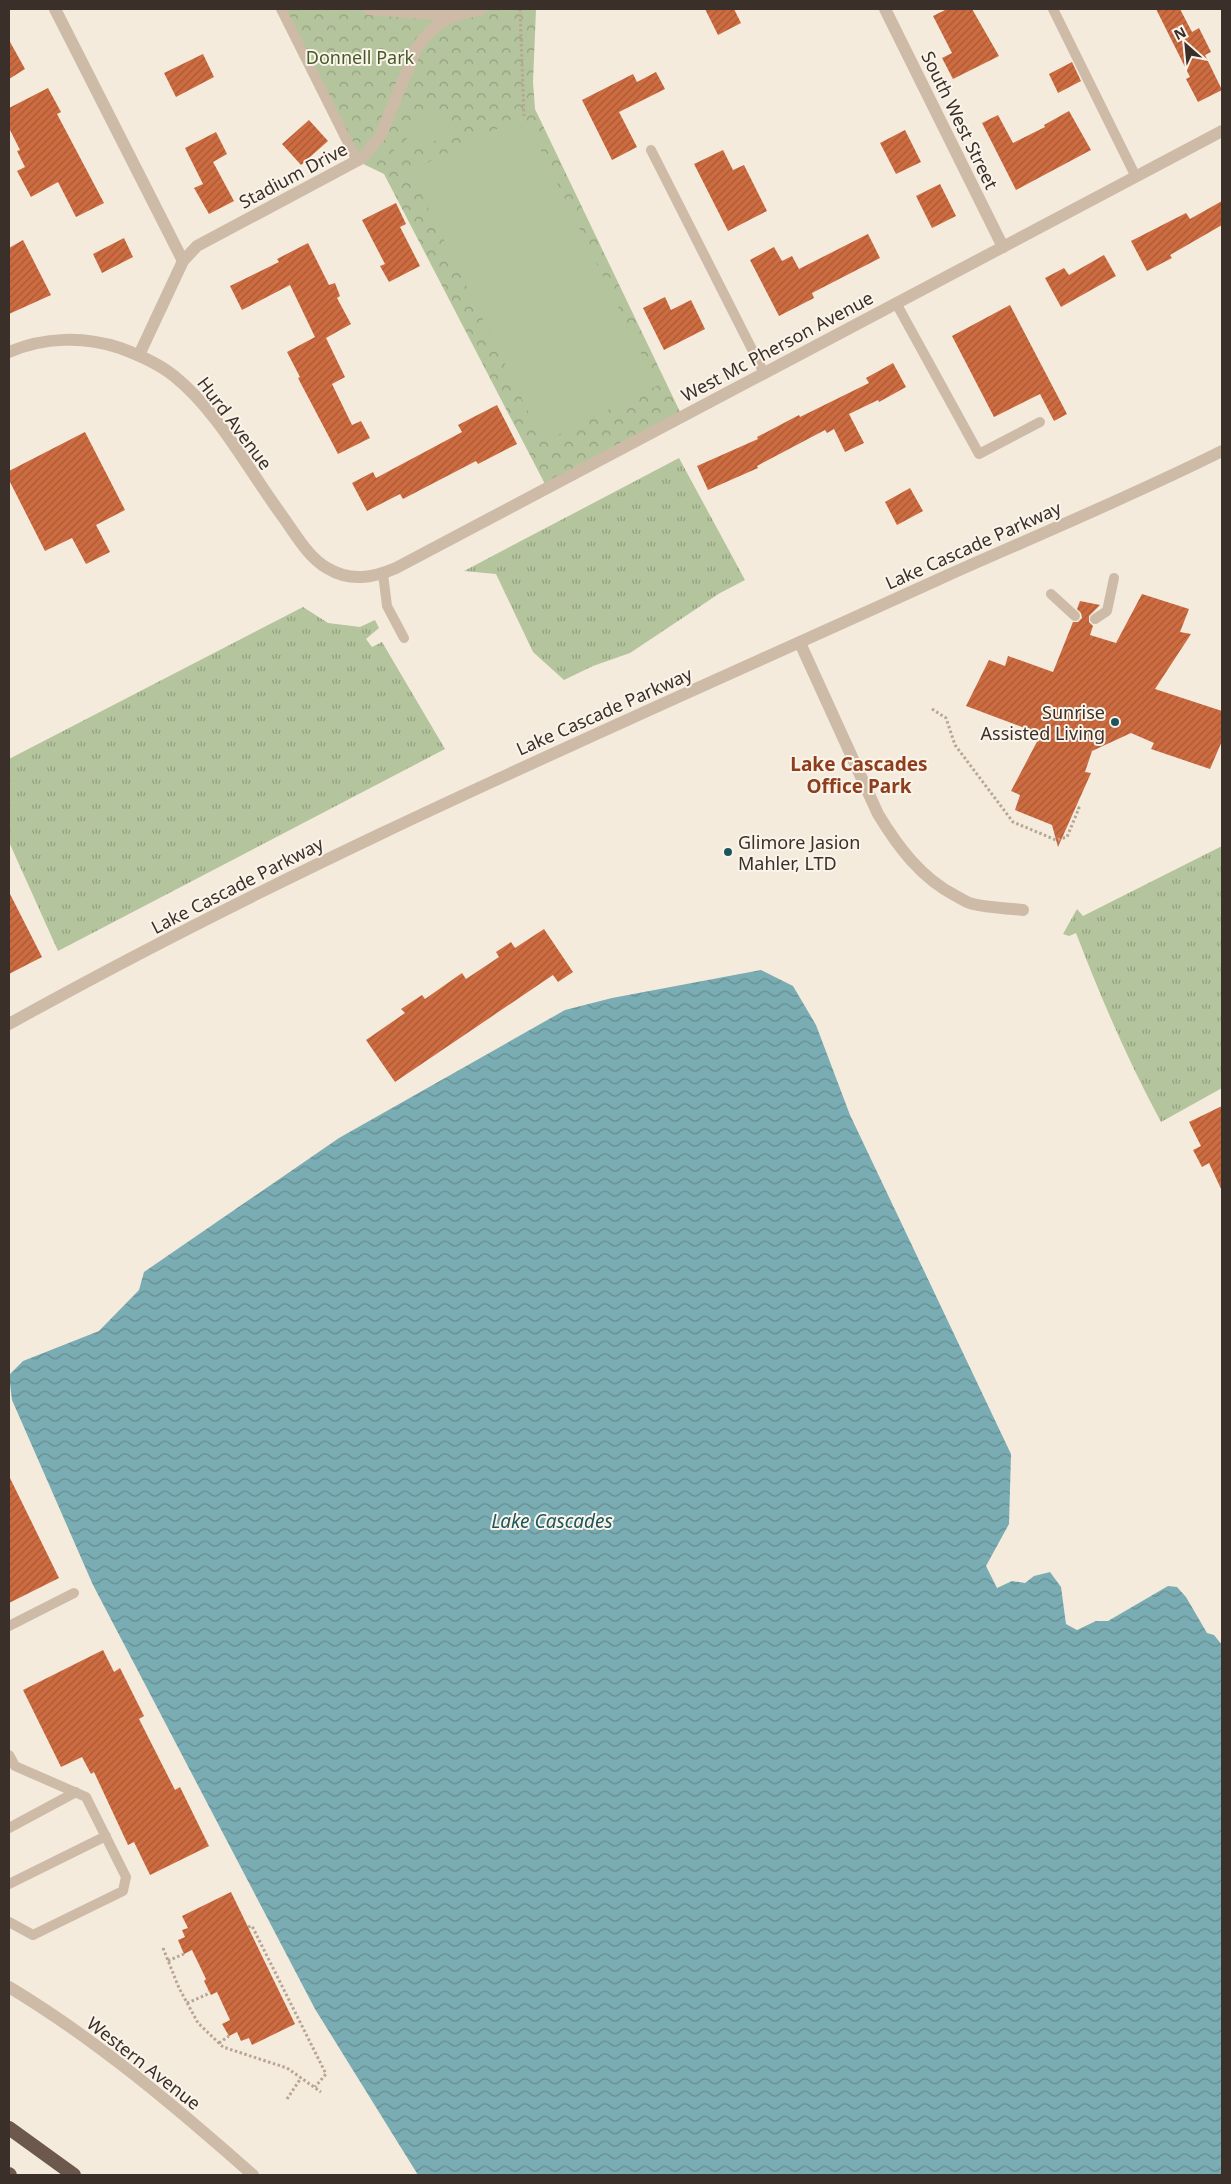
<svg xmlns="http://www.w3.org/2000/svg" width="1231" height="2184" viewBox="0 0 1231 2184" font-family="'Noto Sans',sans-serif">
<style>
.grass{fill:url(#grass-tufts)}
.forest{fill:url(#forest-crowns)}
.garden{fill:#b4c49c}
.water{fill:url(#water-waves)}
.building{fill:url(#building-hatch)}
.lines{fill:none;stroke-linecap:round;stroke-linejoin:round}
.path{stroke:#b9a592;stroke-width:3;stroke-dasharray:2.5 2.5;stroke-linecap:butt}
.service{stroke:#cdbba8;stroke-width:10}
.minor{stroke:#cdbba8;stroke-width:12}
.tertiary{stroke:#cdbba8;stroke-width:12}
.trunk{stroke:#6c584c;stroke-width:14}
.poi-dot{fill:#1b565e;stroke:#fbf4ea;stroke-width:2}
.labels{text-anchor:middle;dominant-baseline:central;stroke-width:4;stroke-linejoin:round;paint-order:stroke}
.park-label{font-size:18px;fill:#465a2a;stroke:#fbf4ea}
.street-label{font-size:18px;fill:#3a2f29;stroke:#fbf4ea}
.poi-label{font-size:18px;fill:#3a2f29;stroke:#fbf4ea;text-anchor:end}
.neighbourhood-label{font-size:19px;font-weight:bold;fill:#8e3e1c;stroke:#fbf4ea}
.water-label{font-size:19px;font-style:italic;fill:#1b565e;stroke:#fbf4ea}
</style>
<defs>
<pattern id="grass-tufts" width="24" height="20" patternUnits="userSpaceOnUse" patternTransform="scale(1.25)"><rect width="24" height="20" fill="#b4c49c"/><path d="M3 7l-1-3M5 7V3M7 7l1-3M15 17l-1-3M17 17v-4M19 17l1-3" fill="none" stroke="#93a07f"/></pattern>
<pattern id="forest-crowns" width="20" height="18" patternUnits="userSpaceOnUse" patternTransform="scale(1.25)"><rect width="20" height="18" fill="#b4c49c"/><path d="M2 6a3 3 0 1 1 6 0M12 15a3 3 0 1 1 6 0" fill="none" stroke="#93a07f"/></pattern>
<pattern id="water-waves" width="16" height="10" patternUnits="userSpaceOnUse" patternTransform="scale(1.25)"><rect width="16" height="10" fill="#7aadb3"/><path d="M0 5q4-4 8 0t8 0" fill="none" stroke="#658d92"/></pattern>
<pattern id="building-hatch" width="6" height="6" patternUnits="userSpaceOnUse" patternTransform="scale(1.25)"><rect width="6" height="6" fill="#ce6c41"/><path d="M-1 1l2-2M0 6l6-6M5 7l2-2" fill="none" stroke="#a85936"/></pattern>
</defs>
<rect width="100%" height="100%" fill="#f4ebdd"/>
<path class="grass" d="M679 458 745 580 720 593 630 653 593 666 564 680 533 652 496 574 464 571Z
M303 607 328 623 360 627 375 620 379 628 366 639 372 647 382 642 445 749 58 951 9 842V759Z
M1222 846V1088L1161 1122C1128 1061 1101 998 1076 933L1069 936 1063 934 1077 909 1083 916Z"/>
<path class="forest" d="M281 9H536L533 82 535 109 682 416 547 488 384 174 357 161Z"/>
<path class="garden" d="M429 105 452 134 408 152 398 158 393 149 403 144Z
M524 116 657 386 543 442 410 171Z"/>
<path class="water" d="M761 970 793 986 816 1025 850 1115 1011 1454 1009 1524 986 1566 997 1588 1012 1581 1025 1583 1034 1576 1050 1572 1061 1587 1066 1624 1077 1630 1096 1621H1108L1168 1586 1177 1587 1186 1597 1207 1633 1214 1635 1222 1645V2175H418L315 2009 93 1585 12 1400 9 1375 23 1361 99 1331 139 1290 144 1272 339 1138 565 1010 612 998Z"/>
<path class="building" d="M705 9H734L741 23 718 35Z
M947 9H972L999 56 953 79 942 58 952 53 933 16Z
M1156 9H1180L1192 32 1199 28 1211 52 1205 55 1222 90 1198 102 1186 79 1190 77Z
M9 40 25 69 9 79Z
M203 54 214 77 176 97 164 73Z
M1072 62 1081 81 1058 93 1049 74Z
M656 72 665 89 619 112 637 147 612 160 582 100 633 74 637 82Z
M48 88 61 112 57 114 104 203 76 217 58 182 31 197 17 171 25 167 17 151 20 150 9 128V108Z
M1069 111 1091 150 1016 190 982 123 998 115 1013 143 1045 127 1044 125Z
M309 120 328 141 301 165 282 144Z
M905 130 921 162 896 174 880 143Z
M216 132 227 154 213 162 234 201 209 214 194 188 203 184 185 148Z
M723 150 733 170 744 165 767 211 728 231 694 164Z
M940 184 956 216 932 228 916 196Z
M1222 201V225L1170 255 1172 258 1147 271 1131 241 1186 213 1190 219Z
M396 203 406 224 400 227 420 266 389 282 380 266 385 264 362 220Z
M868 234 880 258 812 293 814 298 779 316 750 260 774 247 782 261 792 256 799 269Z
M124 238 133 257 102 273 93 254Z
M23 240 51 295 9 314V248Z
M308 243 329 285 335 283 340 296 337 298 351 324 326 338 345 377 332 384 352 425 361 421 370 438 338 454 298 378 300 377 287 352 315 337 290 285 242 310 230 286 279 262 277 259Z
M1104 255 1116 276 1061 307 1045 278 1064 268 1069 275Z
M665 297 671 310 691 300 705 329 664 350 643 308Z
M1010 305 1067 414 1054 421 1040 394 994 417 952 336Z
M893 363 906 387 879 402 878 400 849 414 864 443 845 452 834 429 827 433 825 430 757 466 758 468 708 490 697 466 758 439 757 437 799 415 800 417 869 383 866 378Z
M497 405 517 444 478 464 476 461 403 499 400 494 367 511 352 483 373 472 376 478 462 432 458 425Z
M85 432 125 510 96 525 110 552 86 564 72 538 45 551 9 480V471Z
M910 488 923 511 897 525 885 502Z
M1142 594 1189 609 1180 632 1191 634 1155 689 1222 711V741L1210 769 1151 749 1154 743 1131 733 1092 751 1085 772 1091 773 1058 847 1052 825 1015 810 1020 795 1011 791 1041 734 966 706 989 660 1005 666 1008 656 1053 672 1073 622H1078L1082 618 1081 613 1077 609 1080 601 1100 605 1089 616V622L1093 626 1090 635 1116 643Z
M9 892 42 957 9 974Z
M544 929 573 972 558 982 553 975 395 1082 366 1040 405 1013 401 1009 422 995 425 999 462 973 466 979 499 957 496 952 511 942 515 948Z
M1222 1106V1191L1209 1163 1202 1167 1193 1150 1201 1146 1189 1122Z
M9 1476 59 1578 9 1603Z
M103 1650 114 1672 120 1668 144 1716 139 1719 175 1790 180 1787 209 1846 150 1875 134 1842 128 1845 94 1772 91 1774 82 1757 61 1767 23 1690Z
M231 1892 295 2024 252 2045 249 2038 241 2041 237 2032 229 2036 222 2024 230 2020 217 1992 211 1995 204 1981 206 1979 192 1950 184 1954 178 1940 185 1937 182 1930 188 1928 182 1916Z"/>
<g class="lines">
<path class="path" d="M520 9 524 116
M932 709 946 718 955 745 1013 822 1056 840 1067 837 1079 808 1076 807
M248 1927 252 1926 326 2074 315 2087
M163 1948 179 1988 198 2023 223 2047 287 2068 321 2092
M168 1961 184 1954
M187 2003 206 1995 209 1991
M219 2043 229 2036
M287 2099 301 2078"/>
<path class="service" d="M281 9 357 161
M1053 9 1136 177
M651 150 764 373
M896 303 979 454 1040 422
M383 574 387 606 404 638
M1051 594 1075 616
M1095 619 1107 611 1114 578
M9 1626 74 1593
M9 1755 15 1766 86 1797 126 1877 123 1891 33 1935 9 1922
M9 1828 76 1792
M9 1884 106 1836"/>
<path class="minor" d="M55 9 183 261
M369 9 453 15
M885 9 1003 247
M139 355 183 261 197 246 362 158 381 135 416 49C435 20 450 16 482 9
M800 643 878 814C898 847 921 878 956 896 962 899 967 903 973 904 989 908 1007 908 1023 910"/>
<path class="tertiary" d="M9 352C44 337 84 336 120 348 139 355 158 363 174 376 218 411 249 471 283 517 296 535 308 557 327 568 350 582 373 578 396 568L1222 131
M9 1024C312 855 630 720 946 576 1038 535 1132 496 1222 451
M9 1987C97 2040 176 2107 253 2175"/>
<path class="trunk" d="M9 2128 74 2175
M9 2174 10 2175"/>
</g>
<g class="poi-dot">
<circle cx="1115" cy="722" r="5"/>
<circle cx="728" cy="852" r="5"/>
</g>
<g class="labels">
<g class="park-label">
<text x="360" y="57">Donnell Park</text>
</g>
<g class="street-label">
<text transform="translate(960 120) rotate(64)">South West Street</text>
<text transform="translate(293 175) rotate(-28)">Stadium Drive</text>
<text transform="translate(777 346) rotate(-28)">West Mc Pherson Avenue</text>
<text transform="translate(235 423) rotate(53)">Hurd Avenue</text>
<text transform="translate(973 545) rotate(-24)">Lake Cascade Parkway</text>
<text transform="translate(604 711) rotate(-24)">Lake Cascade Parkway</text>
<text transform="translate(237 885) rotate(-27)">Lake Cascade Parkway</text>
<text transform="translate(144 2063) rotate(38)">Western Avenue</text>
</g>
<g class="poi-label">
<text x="1105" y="712">Sunrise<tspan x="1105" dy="21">Assisted Living</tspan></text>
<text x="738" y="842" text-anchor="start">Glimore Jasion<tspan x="738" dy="21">Mahler, LTD</tspan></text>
</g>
<g class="neighbourhood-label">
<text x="859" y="764">Lake Cascades<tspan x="859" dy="22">Office Park</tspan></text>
</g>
<g class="water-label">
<text x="552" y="1521">Lake Cascades</text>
</g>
</g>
<rect width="1231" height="2184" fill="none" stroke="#3a2f29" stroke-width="20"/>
<g transform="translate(1186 45) rotate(333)" stroke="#fbf4ea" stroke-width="4" paint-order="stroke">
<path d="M0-4L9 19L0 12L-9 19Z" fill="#3a2f29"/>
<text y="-8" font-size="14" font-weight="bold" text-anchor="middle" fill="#3a2f29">N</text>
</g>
</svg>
